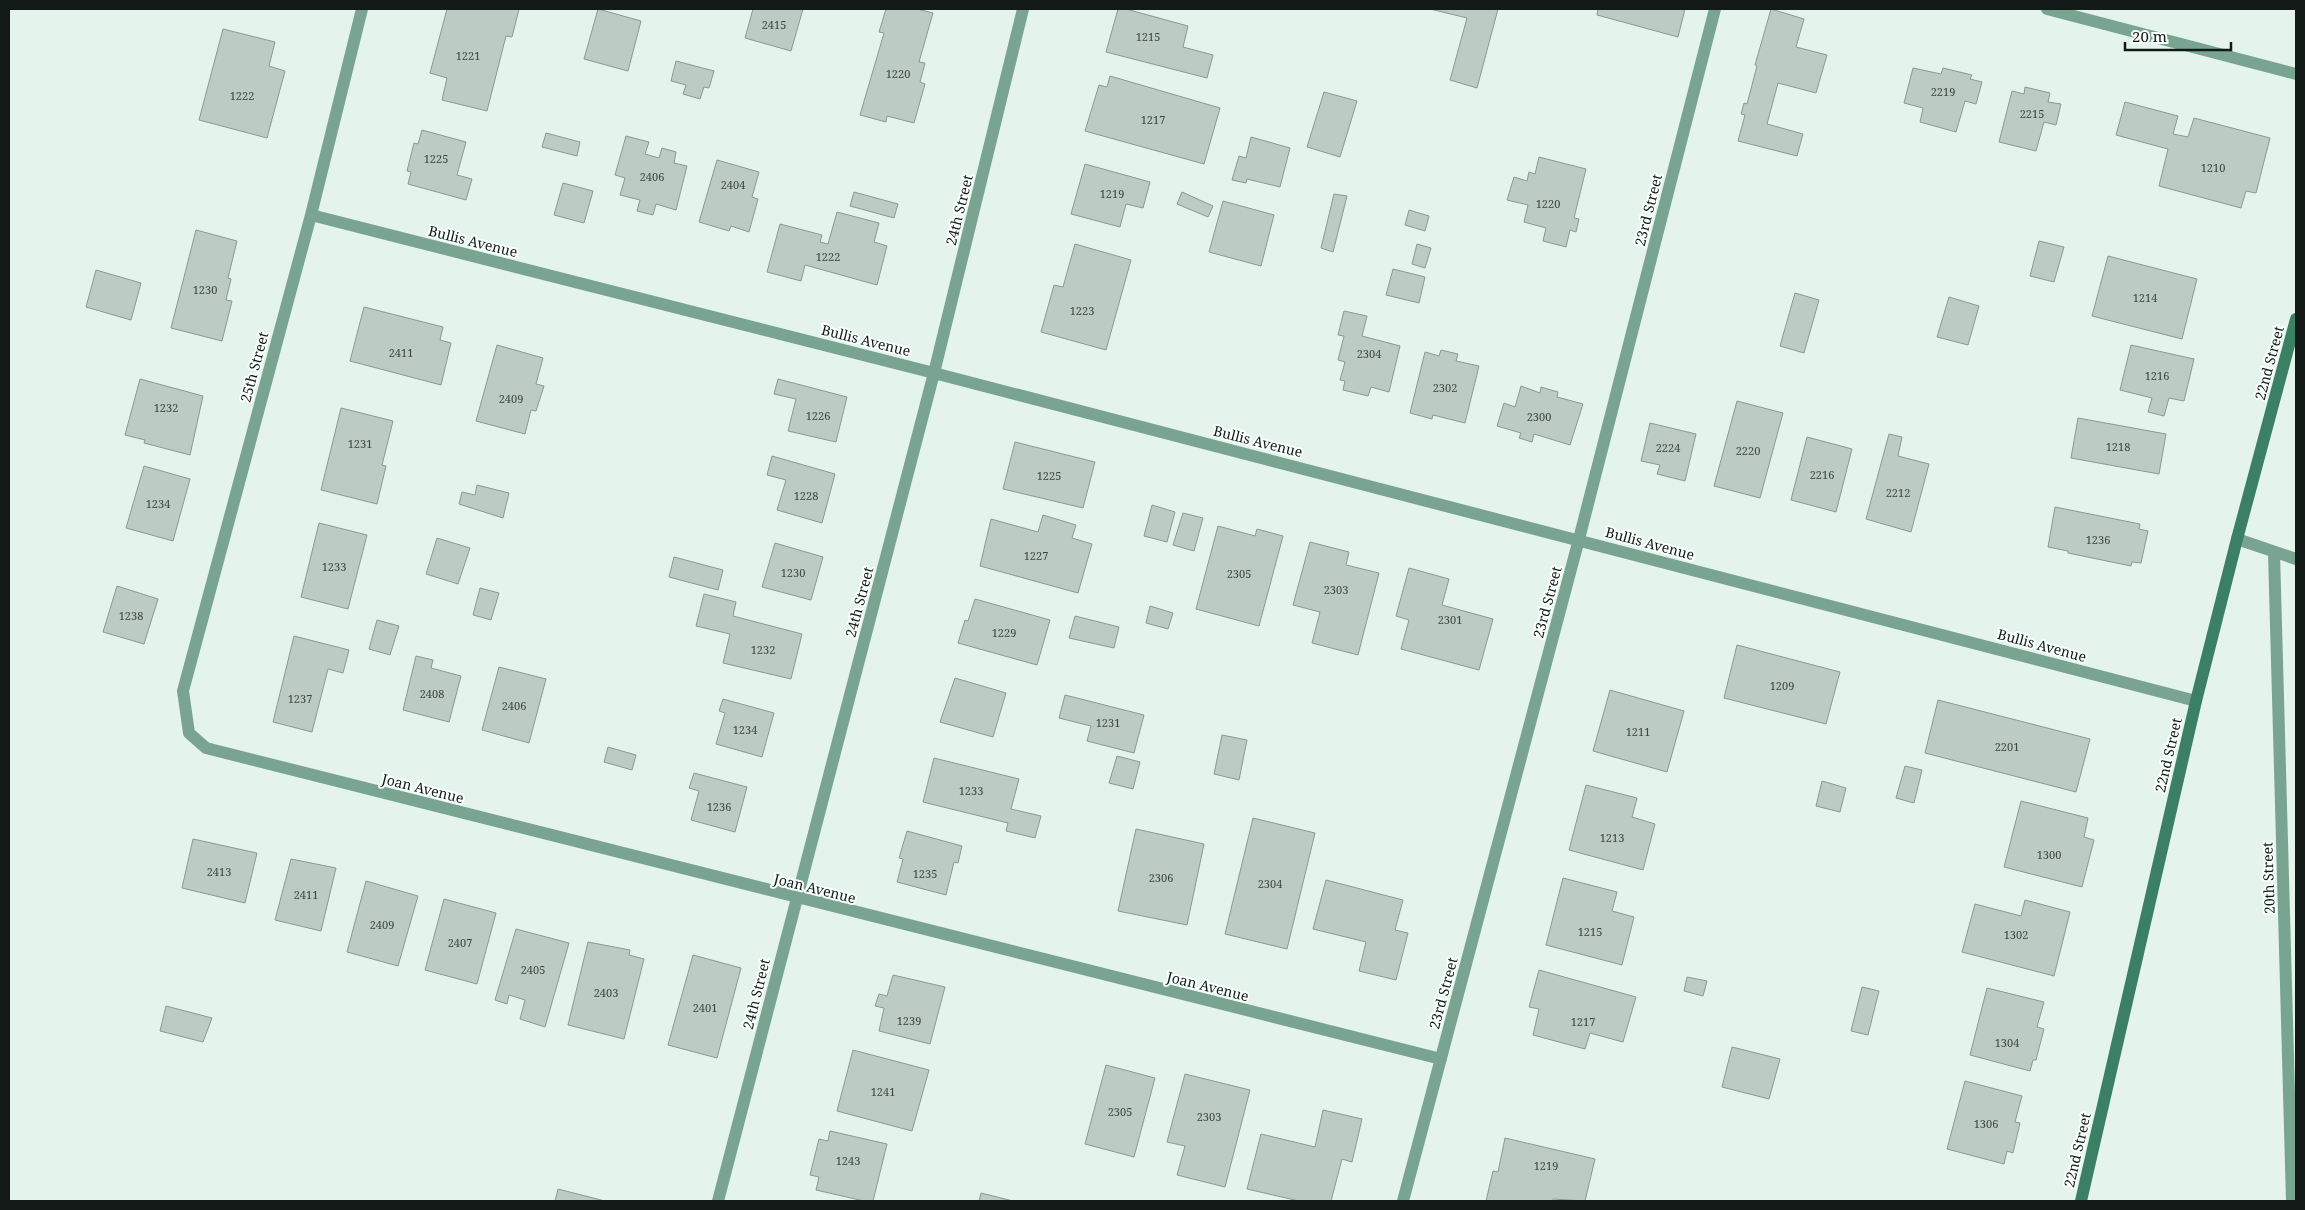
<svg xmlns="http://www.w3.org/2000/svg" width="2305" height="1210" viewBox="0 0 2305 1210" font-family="'Noto Serif',serif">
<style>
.building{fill:#bccbc4;stroke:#8a9992}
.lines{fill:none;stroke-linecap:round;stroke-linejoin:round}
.street{stroke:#7aa492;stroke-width:12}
.secondary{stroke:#3b7f65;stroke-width:12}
.labels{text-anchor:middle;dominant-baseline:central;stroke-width:4;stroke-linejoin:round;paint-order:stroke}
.number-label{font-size:11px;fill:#3d4642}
.street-label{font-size:14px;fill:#131916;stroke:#f9fffc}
</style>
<rect width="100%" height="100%" fill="#e4f4ed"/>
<path class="building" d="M447 9H519L512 37 506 36 487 111 442 100 447 78 430 73Z
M598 9 641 21 628 71 584 59Z
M753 9H803L791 51 745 38Z
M886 9H917L933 13 919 62 925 63 920 82 925 84 914 123 887 116 886 122 860 115 884 33 879 32Z
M1118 9H1126L1188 26 1183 47 1213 55 1207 78 1106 52Z
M1430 9H1498L1477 88 1450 80 1467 18Z
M1598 9H1685L1678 37 1597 15Z
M1771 9 1804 19 1796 47 1827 55 1816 93 1778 83 1767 124 1803 134 1797 156 1738 141 1745 115 1741 114 1744 103 1747 104 1757 66 1755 65Z
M223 29 275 42 269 66 285 71 267 138 199 120Z
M676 61 714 71 709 88 704 87 700 99 683 94 686 85 671 81Z
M1913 68 1941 74 1943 68 1972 75 1970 79 1982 82 1976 104 1965 101 1956 132 1920 122 1923 108 1904 103Z
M1110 76 1220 108 1204 164 1085 131 1099 85 1107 87Z
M2025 87 2050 93 2048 102 2061 104 2056 125 2044 122 2036 151 1999 142 2012 91 2024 94Z
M1324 92 1357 101 1340 157 1307 147Z
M2125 102 2178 116 2173 134 2188 137 2194 118 2270 138 2256 193 2246 191 2241 208 2159 186 2168 149 2116 135Z
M422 130 466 142 457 175 472 179 466 200 408 184 411 172 407 171 414 143 418 144Z
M546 133 580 142 577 156 542 147Z
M626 136 649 142 645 154 659 158 662 148 676 152 674 163 687 166 676 210 656 204 653 215 637 211 640 200 620 195 625 178 615 175Z
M1251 137 1290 148 1280 187 1247 179 1246 183 1232 180 1239 156 1246 158Z
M1539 157 1586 169 1574 218 1579 219 1576 232 1570 230 1566 247 1543 241 1546 228 1524 222 1528 205 1507 200 1514 177 1527 181 1529 172 1535 174Z
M717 160 759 172 752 197 758 199 749 232 731 226 729 231 699 222Z
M1085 164 1150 182 1143 208 1126 204 1120 227 1071 214Z
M563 183 593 191 584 223 554 215Z
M854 192 898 204 894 218 850 206Z
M1182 192 1213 206 1208 217 1177 204Z
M1334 194 1347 196 1333 252 1321 248Z
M1223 201 1274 215 1261 266 1209 252Z
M1409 210 1429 216 1425 231 1405 225Z
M837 212 879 223 874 242 887 246 877 285 805 265 801 281 767 272 780 224 822 235 820 242 828 244Z
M196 230 237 241 228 278 231 279 226 300 232 301 222 341 171 328Z
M2039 241 2064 247 2054 282 2030 276Z
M1075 244 1131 260 1106 350 1041 332 1054 285 1063 287Z
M1417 244 1431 248 1425 268 1412 264Z
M2108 256 2197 279 2182 339 2092 316Z
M1393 269 1425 277 1419 303 1386 295Z
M96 270 141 283 131 320 86 307Z
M1795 293 1819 300 1804 353 1780 346Z
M1949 297 1979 306 1968 345 1937 337Z
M364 307 443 327 440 340 451 343 441 385 350 361Z
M1344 311 1367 316 1362 336 1400 346 1389 392 1371 387 1368 396 1343 390 1345 381 1340 380 1345 362 1338 360 1344 336 1338 335Z
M497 345 543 358 536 384 544 386 536 411 531 410 525 434 476 421Z
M2131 345 2194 359 2184 401 2169 398 2164 416 2148 412 2152 398 2120 390Z
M1441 350 1458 354 1456 361 1479 366 1465 423 1433 415 1432 419 1410 413 1425 352 1439 356Z
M140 379 203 396 190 455 144 443 145 440 125 435Z
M778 379 847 397 836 442 788 431 796 399 774 394Z
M1521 386 1540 393 1541 387 1558 392 1557 397 1583 404 1570 445 1534 434 1532 442 1519 438 1521 433 1497 426 1504 403 1515 407Z
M1737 401 1783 413 1760 498 1714 486Z
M341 408 393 421 382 465 386 466 377 504 321 490Z
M2078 418 2166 434 2159 474 2071 458Z
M1650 423 1696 434 1685 481 1657 474 1660 465 1641 461Z
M1889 434 1902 437 1898 456 1929 464 1911 532 1866 519Z
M1807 437 1852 449 1836 512 1791 500Z
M1015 442 1095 462 1083 508 1003 489Z
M772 456 835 474 822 523 777 510 786 480 767 475Z
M144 466 190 479 173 541 126 528Z
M477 485 509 493 503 518 459 504 462 492 475 495Z
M1152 505 1175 512 1167 542 1144 536Z
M2055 507 2140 524 2139 529 2148 531 2141 563 2132 562 2131 566 2068 553V551L2048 547Z
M1183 513 1203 518 1194 551 1173 545Z
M1043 515 1076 525 1072 538 1092 544 1078 593 980 566 991 519 1038 532Z
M319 523 367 535 348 609 301 597Z
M1218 526 1255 536 1257 529 1283 536 1259 626 1196 609Z
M437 538 470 548 458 584 426 574Z
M1310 542 1349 552 1346 565 1379 573 1358 655 1312 643 1320 612 1293 605Z
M775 543 823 557 811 600 762 587Z
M674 557 723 570 718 590 669 577Z
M1409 568 1449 579 1442 605 1493 619 1479 670 1401 649 1409 620 1396 616Z
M117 586 158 599 144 644 103 632Z
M480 588 499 593 491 620 473 615Z
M704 594 736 602 733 616 802 634 791 679 723 663 730 634 696 626Z
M975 599 1050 620 1037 665 958 643 965 620 968 621Z
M1150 606 1173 613 1168 629 1146 623Z
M1075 616 1119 627 1114 648 1069 638Z
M377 620 399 626 390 655 369 649Z
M294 636 349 650 343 673 328 669 312 732 273 722Z
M1737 645 1840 672 1826 724 1724 698Z
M416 656 433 660 431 668 461 676 449 722 403 710Z
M499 667 546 679 529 743 482 730Z
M955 678 1006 693 993 737 940 722Z
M1610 690 1684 711 1667 772 1593 751Z
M1065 695 1144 715 1134 753 1087 741 1091 726 1059 718Z
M723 699 774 713 762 757 716 744 725 713 719 711Z
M1938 700 2090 739 2076 792 1925 753Z
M1222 735 1247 740 1239 780 1214 774Z
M608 747 636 755 632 770 604 762Z
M1117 756 1140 762 1133 789 1109 783Z
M934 758 1019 779 1011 809 1041 816 1035 838 1006 831 1008 823 923 802Z
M1905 766 1922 770 1914 803 1896 798Z
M694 773 747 787 735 832 691 820 699 791 689 788Z
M1822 781 1846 788 1840 812 1816 806Z
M1586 785 1637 798 1632 817 1655 824 1643 870 1569 850Z
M2021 801 2088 818 2084 837 2094 840 2082 887 2004 867Z
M1253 818 1315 833 1287 949 1225 934Z
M1136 829 1204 844 1187 925 1118 911Z
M907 831 962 846 958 863 954 862 946 895 897 882 903 859 899 858Z
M193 839 257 853 245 903 182 888Z
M291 859 336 868 321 931 275 920Z
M1563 878 1617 892 1612 911 1634 917 1622 965 1546 945Z
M1326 880 1403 900 1395 930 1408 933 1396 980 1359 971 1366 942 1313 929Z
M366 881 418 896 398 966 347 952Z
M444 899 496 913 477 984 425 970Z
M2025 900 2070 912 2054 976 1962 952 1975 904 2021 916Z
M516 929 569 943 545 1027 520 1019 525 1000 509 995 507 1004 495 1000Z
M588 942 630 950 629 955 644 959 624 1039 568 1025Z
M693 955 741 968 717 1058 668 1045Z
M1539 970 1636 997 1623 1042 1590 1033 1585 1049 1533 1035 1539 1009 1529 1007Z
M893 975 945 987 930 1044 879 1031 884 1008 875 1006 879 994 887 996Z
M1687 977 1707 981 1703 996 1684 991Z
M1862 987 1879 991 1868 1035 1851 1031Z
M1987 988 2044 1002 2037 1027 2044 1029 2036 1060H2033L2030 1071 1970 1055Z
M166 1006 212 1018 203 1042 160 1031Z
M1732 1047 1780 1059 1769 1099 1722 1087Z
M853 1050 929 1070 912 1131 837 1111Z
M1106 1065 1155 1078 1134 1157 1085 1144Z
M1185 1074 1250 1090 1225 1187 1177 1175 1185 1146 1167 1142Z
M1965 1081 2022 1096 2015 1122 2020 1123 2013 1153 2007 1151 2004 1164 1947 1149Z
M1323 1110 1362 1119 1352 1162 1342 1159 1331 1201H1299L1247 1189 1261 1134 1315 1147Z
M830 1131 887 1144 873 1201H864L816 1190 819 1177 810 1175 819 1139 828 1141Z
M1505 1138 1595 1159 1585 1201 1553 1199V1201H1486L1493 1171 1498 1172Z
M558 1189 605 1201H555Z
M981 1193 1013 1201H979Z"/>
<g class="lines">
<path class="street" d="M362 9 311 215 183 691 189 733 206 748 1441 1059
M2047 9 2296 74
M311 215 934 373 2196 701
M2237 539 2296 559
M2274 553 2292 1201
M718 1201 934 373 1023 9
M1403 1201 1579 539 1715 9"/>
<path class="secondary" d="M2081 1201 2196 701 2237 539 2296 319"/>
</g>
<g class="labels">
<g class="number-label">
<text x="774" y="24">2415</text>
<text x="1148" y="36">1215</text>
<text x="468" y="55">1221</text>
<text x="898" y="73">1220</text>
<text x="1943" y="91">2219</text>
<text x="242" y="95">1222</text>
<text x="2032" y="113">2215</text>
<text x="1153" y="119">1217</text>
<text x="436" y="158">1225</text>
<text x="2213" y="167">1210</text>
<text x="652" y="176">2406</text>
<text x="733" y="184">2404</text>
<text x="1112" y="193">1219</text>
<text x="1548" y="203">1220</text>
<text x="828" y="256">1222</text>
<text x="205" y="289">1230</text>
<text x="2145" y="297">1214</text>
<text x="1082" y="310">1223</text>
<text x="401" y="352">2411</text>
<text x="1369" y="353">2304</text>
<text x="2157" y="375">1216</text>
<text x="1445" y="387">2302</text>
<text x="511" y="398">2409</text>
<text x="166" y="407">1232</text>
<text x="818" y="415">1226</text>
<text x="1539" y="416">2300</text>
<text x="360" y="443">1231</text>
<text x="2118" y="446">1218</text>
<text x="1668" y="447">2224</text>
<text x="1748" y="450">2220</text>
<text x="1822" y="474">2216</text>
<text x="1049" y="475">1225</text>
<text x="1898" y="492">2212</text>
<text x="806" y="495">1228</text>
<text x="158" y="503">1234</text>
<text x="2098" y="539">1236</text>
<text x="1036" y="555">1227</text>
<text x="334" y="566">1233</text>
<text x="793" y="572">1230</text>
<text x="1239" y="573">2305</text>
<text x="1336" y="589">2303</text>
<text x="131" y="615">1238</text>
<text x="1450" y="619">2301</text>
<text x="1004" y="632">1229</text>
<text x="763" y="649">1232</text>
<text x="1782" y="685">1209</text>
<text x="432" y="693">2408</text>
<text x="300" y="698">1237</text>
<text x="514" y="705">2406</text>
<text x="1108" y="722">1231</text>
<text x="745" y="729">1234</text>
<text x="1638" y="731">1211</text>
<text x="2007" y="746">2201</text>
<text x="971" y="790">1233</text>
<text x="719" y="806">1236</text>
<text x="1612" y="837">1213</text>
<text x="2049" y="854">1300</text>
<text x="219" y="871">2413</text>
<text x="925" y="873">1235</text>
<text x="1161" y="877">2306</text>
<text x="1270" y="883">2304</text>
<text x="306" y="894">2411</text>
<text x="382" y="924">2409</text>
<text x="1590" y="931">1215</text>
<text x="2016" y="934">1302</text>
<text x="460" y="942">2407</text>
<text x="533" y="969">2405</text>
<text x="606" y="992">2403</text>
<text x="705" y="1007">2401</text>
<text x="909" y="1020">1239</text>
<text x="1583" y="1021">1217</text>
<text x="2007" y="1042">1304</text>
<text x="883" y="1091">1241</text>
<text x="1120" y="1111">2305</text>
<text x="1209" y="1116">2303</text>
<text x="1986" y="1123">1306</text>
<text x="848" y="1160">1243</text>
<text x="1546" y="1165">1219</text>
</g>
<g class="street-label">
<text transform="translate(959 210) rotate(-76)">24th Street</text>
<text transform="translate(1648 210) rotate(-76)">23rd Street</text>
<text transform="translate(473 241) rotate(14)">Bullis Avenue</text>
<text transform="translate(866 340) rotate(14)">Bullis Avenue</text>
<text transform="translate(2269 363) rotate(-75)">22nd Street</text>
<text transform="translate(254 367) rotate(-75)">25th Street</text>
<text transform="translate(1258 441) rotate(14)">Bullis Avenue</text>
<text transform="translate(1650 543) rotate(15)">Bullis Avenue</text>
<text transform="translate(859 602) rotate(-75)">24th Street</text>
<text transform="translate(1547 602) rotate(-75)">23rd Street</text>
<text transform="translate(2042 645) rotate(15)">Bullis Avenue</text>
<text transform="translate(2168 755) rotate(-77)">22nd Street</text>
<text transform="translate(423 788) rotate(14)">Joan Avenue</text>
<text transform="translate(2268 878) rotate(-92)">20th Street</text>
<text transform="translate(815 888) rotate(14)">Joan Avenue</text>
<text transform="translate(1208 986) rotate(14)">Joan Avenue</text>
<text transform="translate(1443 993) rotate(-75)">23rd Street</text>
<text transform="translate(756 994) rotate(-76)">24th Street</text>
<text transform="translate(2077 1150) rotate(-77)">22nd Street</text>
</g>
</g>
<rect width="2305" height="1210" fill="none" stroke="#131916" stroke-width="20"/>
<path d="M2125 42v8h106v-8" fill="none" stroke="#131916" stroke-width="2.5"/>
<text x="2132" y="42" font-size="15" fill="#131916" stroke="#f9fffc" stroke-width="4" paint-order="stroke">20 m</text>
</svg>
